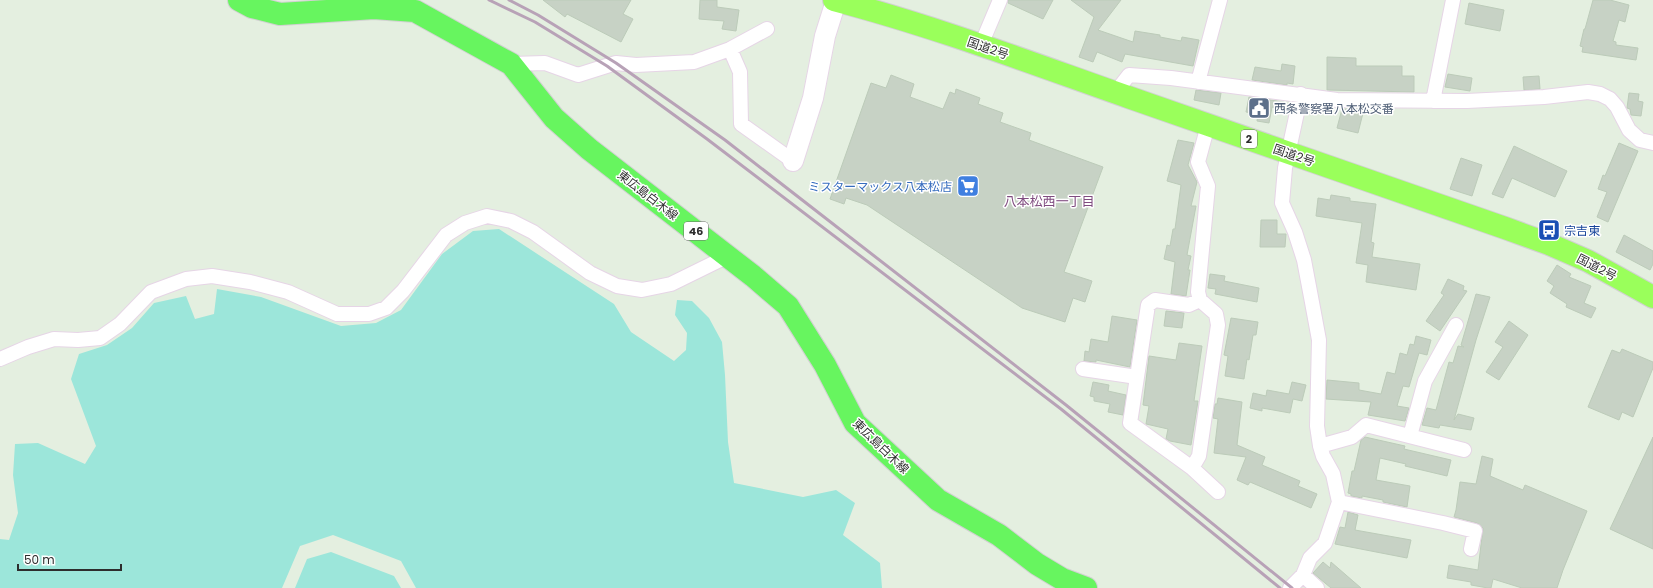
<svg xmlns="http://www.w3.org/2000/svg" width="1653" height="588" viewBox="0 0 1653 588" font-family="Poppins,'Noto Sans JP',sans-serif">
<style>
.green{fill:#9ce6da}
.building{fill:#c7d2c5;stroke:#bccbb9}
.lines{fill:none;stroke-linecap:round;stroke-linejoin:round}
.street-casing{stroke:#e6d5e6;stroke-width:16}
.secondary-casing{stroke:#e6d5e6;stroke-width:22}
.primary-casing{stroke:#d1d1d1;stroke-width:24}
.highway-casing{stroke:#d1d1d1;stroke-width:24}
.street{stroke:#fff;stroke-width:14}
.secondary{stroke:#fff;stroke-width:20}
.primary{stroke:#67f55f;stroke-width:22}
.highway{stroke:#9aff5b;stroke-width:22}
.rail{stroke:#b8a2b7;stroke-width:3}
.labels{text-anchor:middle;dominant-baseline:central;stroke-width:3;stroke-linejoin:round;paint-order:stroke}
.shield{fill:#fff;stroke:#6c6c6c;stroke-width:1}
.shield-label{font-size:11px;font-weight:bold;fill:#2d2d2d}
.street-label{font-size:12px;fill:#2d2d2d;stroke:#fff}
.service-label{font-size:12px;fill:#4e5e75;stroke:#fff;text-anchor:start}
.shop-label{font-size:12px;fill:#366cbe;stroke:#fff;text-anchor:end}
.transit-label{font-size:12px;fill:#164399;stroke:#fff;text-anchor:start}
.neighbourhood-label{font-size:13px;fill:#804c80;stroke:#fff}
</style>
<rect width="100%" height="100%" fill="#e4efe0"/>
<path class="green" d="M499 229 614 304 631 332 674 361 686 350 687 333 675 315 677 300 692 301 709 318 722 342 725 375 728 442 734 483 803 497 836 490 855 503 843 535 880 563 882 588H416L401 561 333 535 300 546 282 588H0V539L9 540 18 513 13 475 15 444 38 443 85 464 96 446 71 379 79 354 107 345 132 328 154 303 186 296 195 319 214 314 217 289 261 297 341 326 376 323 401 310 442 254 473 231Z
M331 552 394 576 401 588H295L307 559Z"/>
<path class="building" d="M543 0H631L623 14 633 19 621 42 567 14 565 17Z
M700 0H717V7L739 10 736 31 722 29 724 21 699 19Z
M1008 0H1053L1043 19 1008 3Z
M1071 0H1121L1098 30 1133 42 1135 31 1160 35V37L1181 41 1182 37 1199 40 1193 66 1125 54 1122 62 1097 52 1093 62 1079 57 1094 17Z
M1593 0H1610L1629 5 1625 22 1619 20 1613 41 1616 42V45L1638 48 1636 60 1582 52 1583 47 1580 46 1584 29H1585Z
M1469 3 1504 10 1500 31 1465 24Z
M1327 57 1356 58V66H1402V76H1414V92L1327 90Z
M1282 64 1295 66 1293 84 1287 83V85L1252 80 1255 67 1281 71Z
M1448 74 1472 78 1470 91 1445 87Z
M891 75 914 84 910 97 943 109 950 92 955 94 956 89 980 98 978 104 1003 113 1000 122 1031 133 1029 140 1103 167 1064 272 1092 281 1085 302 1073 298 1065 322 1022 308 867 205 846 198 844 204 830 199 871 83 886 88Z
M1539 76 1540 89 1524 90 1523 77Z
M1196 90 1221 93 1219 105 1194 100Z
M1629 93 1639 94 1638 101 1643 102 1641 116 1631 115 1630 109 1627 108Z
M1249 97 1284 102 1282 109 1272 107 1269 123 1257 121 1258 114 1246 112Z
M1342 109H1364L1358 133 1337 128Z
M1178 140 1194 143 1188 165 1197 182 1191 206H1196L1187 255 1191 256 1188 270H1190L1186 296 1171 294 1175 262 1164 259 1167 245 1170 246 1173 229H1175L1181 185 1167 181Z
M1619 143 1638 151 1608 222 1597 217 1607 192 1598 189 1603 175 1605 176Z
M1514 146 1567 171 1555 197 1512 178 1503 198 1492 194Z
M1461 158 1482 165 1472 196 1450 189Z
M1331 195 1350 198V201L1376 204 1371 242 1374 243 1372 257 1420 264 1416 290 1366 282 1368 265 1356 263 1362 223 1316 216 1318 198 1330 200Z
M1261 220H1277V234H1286L1285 247H1260Z
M1624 235 1653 251V264L1650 270 1616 252Z
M1557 265 1571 274 1569 277 1591 286 1584 303 1596 308 1591 318 1566 307 1567 304 1550 293 1554 286 1547 281Z
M1210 274 1225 276 1224 281 1259 288 1257 302 1215 294 1216 289 1208 288Z
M1448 279 1464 286 1463 290 1467 291 1440 331 1426 321 1444 295 1441 293Z
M1476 294 1490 297 1476 340 1454 420 1458 414 1474 418 1471 430 1440 425 1439 428 1422 425 1427 408 1436 410 1449 362 1453 363 1458 346 1464 347 1461 345Z
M1166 311 1184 313 1182 328 1164 326Z
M1112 316 1137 320 1130 367 1096 360V362L1084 361 1085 351 1089 352 1091 339 1108 342Z
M1231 318 1258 322 1256 335H1253L1249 360 1247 359 1244 379 1225 376 1228 356 1224 355Z
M1509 321 1528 335 1499 380 1486 372 1503 347 1495 342Z
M1416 336 1431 340 1427 355 1419 353 1409 387 1403 386 1397 406 1409 408 1405 421 1368 415 1371 402 1326 399 1327 380 1359 383V390L1381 394 1387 372 1395 374 1400 353 1407 355 1410 344 1414 345Z
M1179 343 1202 346 1194 401H1198L1191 445 1170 441 1166 439 1168 429 1146 424 1149 406 1143 405 1149 356 1176 360Z
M1622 349 1653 362V368L1633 417 1622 412 1619 420 1588 407 1612 350 1620 353Z
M1093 382 1109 385 1108 391 1126 395 1123 415 1108 412 1110 404 1094 401V397L1090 396Z
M1292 382 1306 385 1302 401 1293 399 1290 413 1262 408V411L1250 408 1253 393 1266 396 1267 390 1289 394Z
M1218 398 1242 402 1237 445 1265 457 1262 465 1300 481 1298 486 1317 494 1311 508 1250 482 1248 485 1237 480 1246 457 1214 453 1218 419 1213 418 1215 404H1217Z
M1365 437 1405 446 1404 449 1451 460 1447 476 1405 466 1406 464 1380 458 1376 480 1410 486 1407 507 1383 502V500L1362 496V498L1351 496V494L1348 493 1352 471H1354L1361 440Z
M1653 437V549L1610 529Z
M1482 456 1493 459 1490 476 1523 490 1525 485 1587 511 1563 570 1557 588H1522L1493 579 1491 588H1488L1471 585V582L1447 578 1449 565 1478 570 1483 528 1477 523 1454 517 1456 510 1460 482 1476 484Z
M1348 512 1358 515 1355 530 1411 540 1407 558 1335 544 1340 527 1345 528Z
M1323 562 1330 568 1331 562 1361 588H1331L1313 573Z"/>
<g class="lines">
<g class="street-casing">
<path id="street" d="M981 45 1000 0
M730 49 740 72 741 124 793 161
M511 64 545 63 578 75 616 63 636 65 694 62 730 49 767 29
M1198 82 1220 0
M1115 93 1129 75 1171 78 1337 100 1467 101 1544 97 1588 92 1600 94 1610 99 1617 107 1629 130 1640 140 1653 143
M1433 101 1453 0
M1200 300 1189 305 1155 300 1148 305 1130 423 1192 468 1218 492
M0 359 28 347 54 339 78 340 100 338 120 324 151 292 186 279 212 276 250 282 288 292 337 314H369L386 308 403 291 446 235 465 223 487 216 511 221 533 232 590 273 617 286 642 290 671 284 728 256
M1083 369 1137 377
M1410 436 1425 381 1456 325
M1320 446 1352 437 1366 425 1464 450
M1192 468 1199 456 1218 325 1216 314 1200 300 1198 292 1208 186 1198 162 1208 125
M1339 502 1443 523 1475 531 1471 549
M1303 575 1317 588
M1290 588 1303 575 1310 558 1325 543 1339 502 1333 474 1323 456 1320 446 1317 426 1319 340 1311 297 1304 260 1295 232 1282 203 1285 168 1301 94"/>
</g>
<g class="secondary-casing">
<path id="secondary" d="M793 161 813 98 825 36 836 1"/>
</g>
<g class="primary-casing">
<path id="primary" d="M239 0 252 7 280 14 374 8 415 11 511 64 554 118 589 149 753 276 788 306 825 365 855 423 938 500 999 535 1037 564 1062 579 1086 588"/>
</g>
<g class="highway-casing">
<path id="highway" d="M834 0C934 26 1031 63 1128 97 1254 141 1379 184 1505 228L1549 244 1588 261 1653 297"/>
</g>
<use href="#street" class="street"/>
<use href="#secondary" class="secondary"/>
<use href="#primary" class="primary"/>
<use href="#highway" class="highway"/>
<path class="rail" d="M489 0 535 22 607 66 707 139 1061 409 1280 588
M509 0 538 15 616 63 725 140 1066 405 1292 588"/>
</g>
<defs>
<g id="civic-square" transform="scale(1.15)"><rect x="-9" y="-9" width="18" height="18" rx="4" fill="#5c6f8a" stroke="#fff"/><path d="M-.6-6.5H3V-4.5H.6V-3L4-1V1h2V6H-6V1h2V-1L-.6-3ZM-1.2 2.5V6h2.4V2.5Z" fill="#fff"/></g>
<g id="supermarket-square" transform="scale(1.15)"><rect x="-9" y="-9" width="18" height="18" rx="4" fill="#3f7fe0" stroke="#fff"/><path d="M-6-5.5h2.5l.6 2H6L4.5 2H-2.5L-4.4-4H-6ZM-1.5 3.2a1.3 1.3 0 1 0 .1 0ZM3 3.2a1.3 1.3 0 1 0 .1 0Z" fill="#fff"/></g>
<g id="bus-square" transform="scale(1.15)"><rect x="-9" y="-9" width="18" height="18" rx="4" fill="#1a4fb4" stroke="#fff"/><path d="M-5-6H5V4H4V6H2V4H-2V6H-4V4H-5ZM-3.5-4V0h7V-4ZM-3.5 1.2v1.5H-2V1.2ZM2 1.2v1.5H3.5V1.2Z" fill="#fff"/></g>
</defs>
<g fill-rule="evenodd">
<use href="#civic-square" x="1259" y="108"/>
<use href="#supermarket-square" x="968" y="186"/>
<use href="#bus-square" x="1549" y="230"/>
</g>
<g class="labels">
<g class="shield">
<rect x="1241" y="130" width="16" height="18" rx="3"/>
<rect x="684" y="222" width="24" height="18" rx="3"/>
</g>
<g class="shield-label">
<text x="1249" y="139">2</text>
<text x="696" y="231">46</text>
</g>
<g class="street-label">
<text transform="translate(988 48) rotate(19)">国道2号</text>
<text transform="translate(1294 155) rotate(19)">国道2号</text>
<text transform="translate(648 195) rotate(38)">東広島白木線</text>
<text transform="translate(1597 267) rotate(27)">国道2号</text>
<text transform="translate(881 446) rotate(44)">東広島白木線</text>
</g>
<g class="service-label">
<text x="1274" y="108">西条警察署八本松交番</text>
</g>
<g class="shop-label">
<text x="952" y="186">ミスターマックス八本松店</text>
</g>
<g class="transit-label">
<text x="1564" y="230">宗吉東</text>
</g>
<g class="neighbourhood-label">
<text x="1049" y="201">八本松西一丁目</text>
</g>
</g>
<path d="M18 564v6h103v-6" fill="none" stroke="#2d2d2d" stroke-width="2"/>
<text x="24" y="564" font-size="12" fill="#2d2d2d" stroke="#ffffff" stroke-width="3" paint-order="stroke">50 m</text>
</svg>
